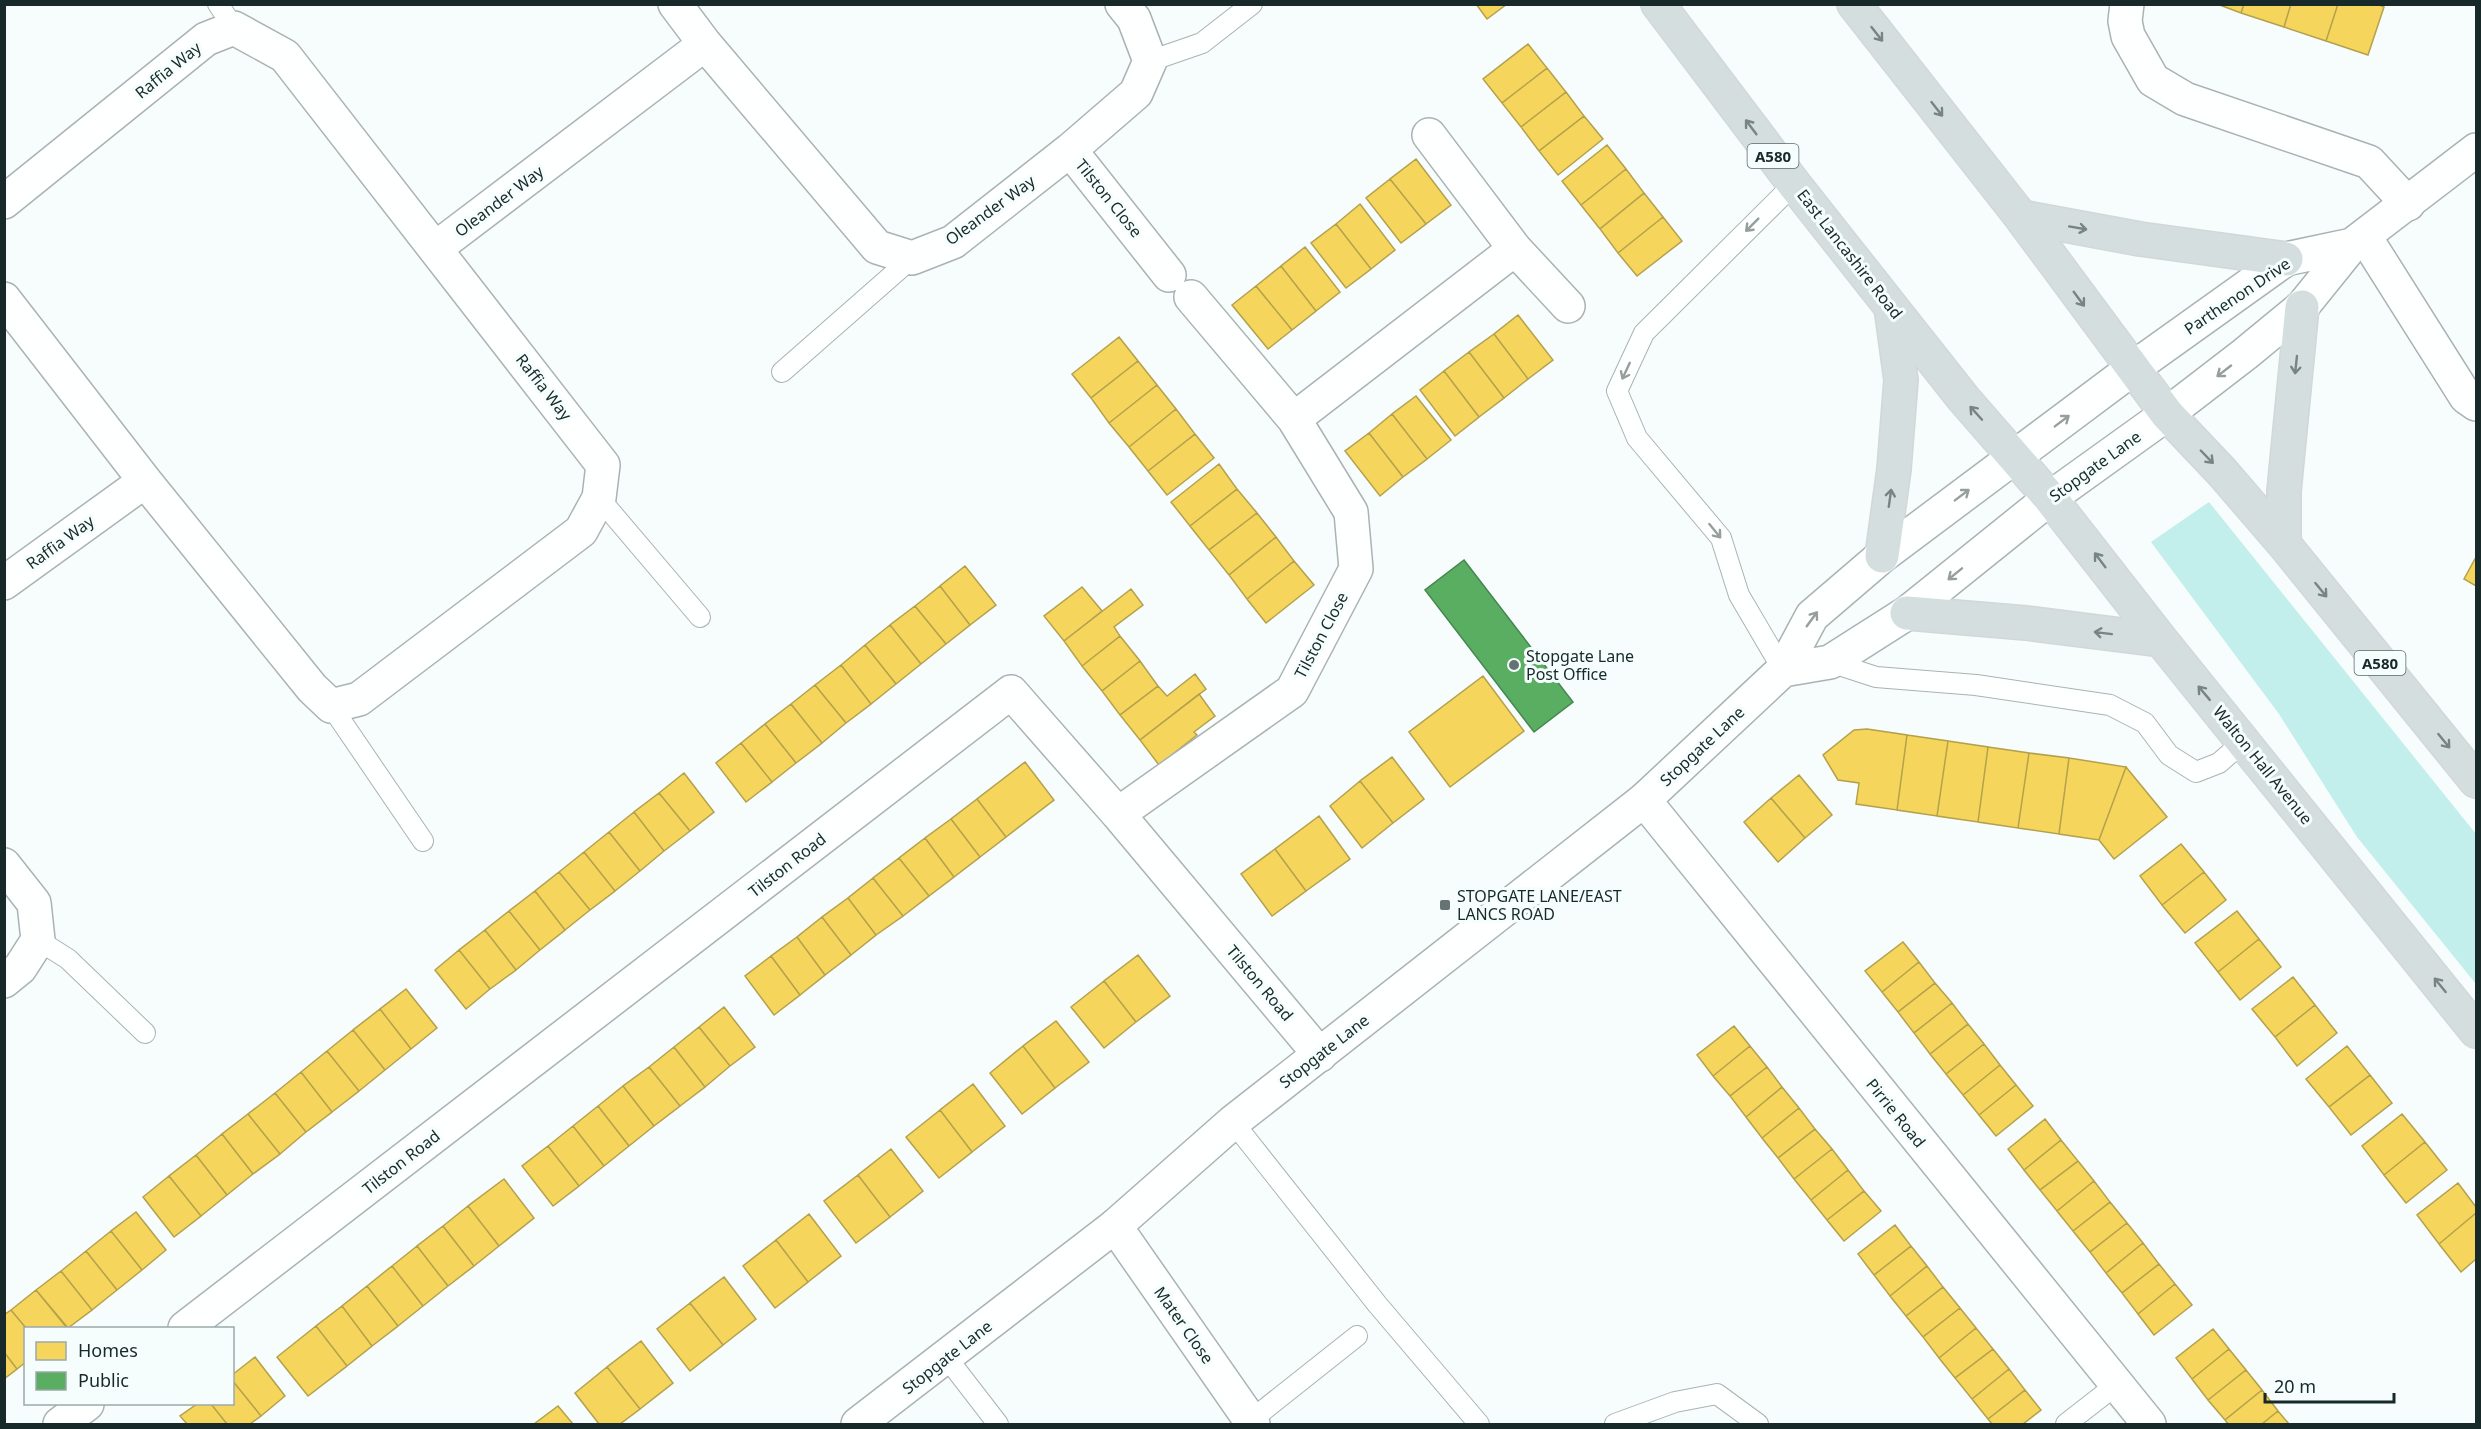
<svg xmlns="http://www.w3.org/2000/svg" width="2481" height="1429" viewBox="0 0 2481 1429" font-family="'Noto Sans',sans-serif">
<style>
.green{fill:#c2eeec}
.homes{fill:#f6d55c;stroke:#b3a14c;stroke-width:1.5}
.public{fill:#5aae61;stroke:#468650;stroke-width:1.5}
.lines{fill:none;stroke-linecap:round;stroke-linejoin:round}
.service-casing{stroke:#a9b3b3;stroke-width:22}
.minor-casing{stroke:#a9b3b3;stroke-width:36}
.secondary-casing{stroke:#a9b3b3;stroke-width:36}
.trunk-casing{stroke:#d2d8d7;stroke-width:36}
.service{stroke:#feffff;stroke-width:20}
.minor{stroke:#feffff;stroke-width:33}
.secondary{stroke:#feffff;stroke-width:33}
.trunk{stroke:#d4dede;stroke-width:33}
.oneway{stroke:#768483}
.oneway2{stroke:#969f9e}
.poi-dot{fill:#657372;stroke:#f5fefd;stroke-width:2}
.labels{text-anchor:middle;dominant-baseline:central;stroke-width:6;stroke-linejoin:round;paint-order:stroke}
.shield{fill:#f5fefd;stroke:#5a6968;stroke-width:1.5}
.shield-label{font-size:15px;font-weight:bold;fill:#172928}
.street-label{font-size:16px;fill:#172928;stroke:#f5fefd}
.poi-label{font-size:16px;fill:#172928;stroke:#f5fefd;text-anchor:start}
</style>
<rect width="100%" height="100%" fill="#f7fcfc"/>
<path class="green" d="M2209 502 2476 834V984L2357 837 2279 714 2151 542Z"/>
<path class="homes" d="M1476 4H1507L1487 19Z
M2217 4H2244L2241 13Z
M2244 4H2291L2284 27 2241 13Z
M2291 4H2338L2326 41 2284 27Z
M2338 4H2377L2384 7 2368 55 2326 41Z
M1528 44 1547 68 1502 103 1483 79Z
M1547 68 1566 92 1521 127 1502 103Z
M1566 92 1584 116 1539 151 1521 127Z
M1584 116 1603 139 1558 175 1539 151Z
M1607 145 1626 169 1581 205 1562 181Z
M1416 159 1451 205 1426 224 1390 179Z
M1626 169 1644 193 1600 229 1581 205Z
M1390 179 1426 224 1401 243 1366 198Z
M1644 193 1663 217 1618 253 1600 229Z
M1360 204 1395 250 1371 269 1336 224Z
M1663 217 1682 241 1637 276 1618 253Z
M1336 224 1371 269 1346 288 1311 243Z
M1305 247 1340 292 1316 311 1281 266Z
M1281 266 1316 311 1292 330 1256 286Z
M1256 286 1292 330 1268 349 1232 305Z
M1518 315 1553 360 1528 379 1494 334Z
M1494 334 1528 379 1504 398 1469 352Z
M1119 337 1138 361 1091 398 1072 374Z
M1469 352 1504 398 1479 417 1444 371Z
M1138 361 1157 385 1109 423 1091 398Z
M1444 371 1479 417 1455 436 1420 390Z
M1157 385 1176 409 1129 447 1109 423Z
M1416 396 1451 440 1427 459 1392 414Z
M1176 409 1195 434 1148 471 1129 447Z
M1392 414 1427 459 1403 477 1369 433Z
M1369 433 1403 477 1380 496 1345 451Z
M1195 434 1214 458 1167 495 1148 471Z
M1219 464 1237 489 1190 526 1171 502Z
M1237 489 1257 513 1209 550 1190 526Z
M1257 513 1276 537 1229 575 1209 550Z
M1276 537 1294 561 1247 599 1229 575Z
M2476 557V586L2464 579Z
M1294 561 1314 585 1266 623 1247 599Z
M965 566 996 605 970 625 940 586Z
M940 586 970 625 946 644 915 606Z
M1082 587 1102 611 1064 641 1044 616Z
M1131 589 1143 605 1114 627 1120 636 1082 666 1064 641Z
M915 606 946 644 921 664 890 625Z
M890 625 921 664 896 684 865 645Z
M1120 636 1140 661 1102 691 1082 666Z
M865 645 896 684 871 704 841 665Z
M1140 661 1158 686 1120 715 1102 691Z
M841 665 871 704 846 723 815 685Z
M1195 674 1206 689 1140 740 1120 715 1158 686 1167 696Z
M1483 676 1524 731 1450 787 1409 732Z
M815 685 846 723 822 743 791 704Z
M1199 694 1215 716 1194 732 1197 735 1159 765 1140 740Z
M791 704 822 743 796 763 765 724Z
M765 724 796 763 772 782 741 743Z
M1867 729 1907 735 1897 810 1856 804 1859 783 1838 780 1823 755 1854 730Z
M1907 735 1948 741 1937 816 1897 810Z
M1948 741 1988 747 1978 822 1937 816Z
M741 743 772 782 746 802 716 763Z
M1988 747 2029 753 2018 828 1978 822Z
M2029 753 2069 758 2059 834 2018 828Z
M1392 757 1424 799 1393 823 1360 781Z
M2069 758 2126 767 2099 840 2059 834Z
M1025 762 1054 800 1006 837 977 799Z
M2126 767 2167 817 2114 859 2099 840Z
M684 773 714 812 690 831 659 793Z
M1799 775 1832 815 1805 838 1771 798Z
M1360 781 1393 823 1362 848 1330 806Z
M659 793 690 831 664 851 634 812Z
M1771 798 1805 838 1778 862 1744 822Z
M977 799 1006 837 980 857 951 819Z
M634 812 664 851 640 871 609 832Z
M1319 816 1350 859 1306 891 1275 849Z
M951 819 980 857 954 877 925 838Z
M609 832 640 871 615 891 584 852Z
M925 838 954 877 929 896 899 858Z
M2181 844 2204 872 2162 905 2140 876Z
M1275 849 1306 891 1272 916 1241 874Z
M584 852 615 891 590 910 559 872Z
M899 858 929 896 903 916 873 878Z
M559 872 590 910 565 930 535 891Z
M2204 872 2226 900 2185 933 2162 905Z
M873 878 903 916 876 935 848 898Z
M535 891 565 930 540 950 509 911Z
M848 898 876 935 851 955 822 917Z
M509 911 540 950 516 970 485 930Z
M2237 911 2259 939 2218 972 2195 943Z
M822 917 851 955 825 975 797 937Z
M485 930 516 970 490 989 459 950Z
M797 937 825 975 800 995 771 956Z
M2259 939 2281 967 2240 1000 2218 972Z
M1903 942 1919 962 1882 992 1865 971Z
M459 950 490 989 466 1009 435 970Z
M1138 955 1170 996 1136 1022 1104 981Z
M771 956 800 995 774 1015 745 976Z
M1919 962 1935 983 1898 1012 1882 992Z
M2293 977 2315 1005 2275 1037 2252 1009Z
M1104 981 1136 1022 1104 1048 1071 1007Z
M1935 983 1952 1003 1914 1033 1898 1012Z
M406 989 437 1028 411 1049 380 1009Z
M1952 1003 1968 1024 1930 1054 1914 1033Z
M2315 1005 2337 1033 2297 1066 2275 1037Z
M724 1007 755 1047 730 1066 699 1027Z
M380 1009 411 1049 385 1070 353 1030Z
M1056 1021 1089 1062 1055 1088 1023 1046Z
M1968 1024 1984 1044 1946 1074 1930 1054Z
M1734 1026 1750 1046 1713 1076 1697 1055Z
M699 1027 730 1066 705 1087 674 1047Z
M353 1030 385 1070 359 1091 327 1051Z
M1984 1044 2000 1065 1963 1095 1946 1074Z
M1023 1046 1055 1088 1022 1114 990 1073Z
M1750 1046 1767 1067 1730 1096 1713 1076Z
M2347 1046 2370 1075 2329 1107 2306 1079Z
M674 1047 705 1087 680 1106 649 1067Z
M327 1051 359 1091 332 1112 301 1072Z
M2000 1065 2016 1085 1979 1115 1963 1095Z
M649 1067 680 1106 654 1126 623 1086Z
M1767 1067 1782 1087 1746 1117 1730 1096Z
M301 1072 332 1112 306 1132 275 1093Z
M2370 1075 2392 1103 2351 1135 2329 1107Z
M973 1084 1005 1126 972 1152 940 1110Z
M2016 1085 2033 1106 1996 1136 1979 1115Z
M623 1086 654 1126 629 1146 598 1106Z
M1782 1087 1799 1108 1762 1138 1746 1117Z
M275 1093 306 1132 280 1154 248 1114Z
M598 1106 629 1146 604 1166 573 1126Z
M1799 1108 1815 1129 1778 1158 1762 1138Z
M940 1110 972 1152 939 1178 906 1137Z
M248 1114 280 1154 253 1174 222 1134Z
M2402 1114 2425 1142 2384 1175 2362 1146Z
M2045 1119 2061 1140 2024 1170 2008 1149Z
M573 1126 604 1166 579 1186 548 1146Z
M1815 1129 1832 1149 1794 1179 1778 1158Z
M222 1134 253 1174 227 1195 196 1155Z
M2061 1140 2078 1161 2040 1190 2024 1170Z
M2425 1142 2447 1170 2406 1203 2384 1175Z
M548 1146 579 1186 553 1206 522 1166Z
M891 1149 923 1191 890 1217 858 1175Z
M1832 1149 1848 1170 1811 1200 1794 1179Z
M196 1155 227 1195 201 1216 169 1176Z
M2078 1161 2094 1181 2057 1211 2040 1190Z
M1848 1170 1864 1191 1827 1220 1811 1200Z
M858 1175 890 1217 856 1243 824 1201Z
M169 1176 201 1216 174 1237 143 1197Z
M504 1179 534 1218 499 1246 468 1206Z
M2094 1181 2110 1202 2073 1231 2057 1211Z
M2458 1183 2476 1207V1213L2439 1244 2417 1215Z
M1864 1191 1881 1211 1844 1241 1827 1220Z
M2110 1202 2127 1223 2090 1252 2073 1231Z
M468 1206 499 1246 474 1266 443 1226Z
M136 1212 166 1250 142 1270 111 1231Z
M2476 1213V1259L2461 1272 2439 1244Z
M809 1214 841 1256 808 1282 776 1240Z
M2127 1223 2143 1243 2106 1273 2090 1252Z
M1895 1225 1911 1246 1874 1275 1858 1254Z
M443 1226 474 1266 448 1286 417 1246Z
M111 1231 142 1270 117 1290 86 1251Z
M776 1240 808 1282 775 1308 743 1266Z
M2143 1243 2159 1264 2122 1293 2106 1273Z
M417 1246 448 1286 423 1306 392 1266Z
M1911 1246 1927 1266 1890 1296 1874 1275Z
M86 1251 117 1290 92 1310 61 1271Z
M2159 1264 2175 1284 2138 1314 2122 1293Z
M392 1266 423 1306 398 1326 367 1286Z
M1927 1266 1943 1287 1906 1316 1890 1296Z
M61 1271 92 1310 68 1328 36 1290Z
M724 1277 756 1319 723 1345 690 1303Z
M2175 1284 2192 1305 2154 1335 2138 1314Z
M367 1286 398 1326 372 1346 342 1306Z
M1943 1287 1960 1308 1923 1337 1906 1316Z
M36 1290 67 1328H26L11 1310Z
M690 1303 723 1345 690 1371 657 1329Z
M342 1306 372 1346 347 1366 316 1326Z
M1960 1308 1976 1328 1939 1358 1923 1337Z
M11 1310 26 1328V1362L17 1369 4 1352V1315Z
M316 1326 347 1366 308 1396 277 1357Z
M1976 1328 1993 1349 1955 1378 1939 1358Z
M2213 1329 2229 1349 2192 1379 2176 1358Z
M641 1341 673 1383 640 1409 607 1367Z
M1993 1349 2009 1369 1972 1399 1955 1378Z
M2229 1349 2246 1370 2208 1400 2192 1379Z
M4 1352 17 1369 4 1379Z
M255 1357 285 1396 261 1416 232 1380V1375Z
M607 1367 640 1409 620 1424H599L575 1393Z
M2009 1369 2025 1390 1988 1419 1972 1399Z
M2246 1370 2262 1390 2225 1420 2208 1400Z
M232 1380 261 1416 250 1424H227L211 1404H232Z
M2025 1390 2041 1410 2023 1424H1992L1988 1419Z
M2262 1390 2278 1411 2262 1424H2228L2225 1420Z
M197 1404H211L227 1424H187L180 1416Z
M558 1406 573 1424H534Z
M2278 1411 2289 1424H2262Z"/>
<path class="public" d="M1464 560 1573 702 1534 732 1425 590Z"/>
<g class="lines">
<g class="service-casing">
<path id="service" d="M218 4 234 28
M1150 61 1202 43 1252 4
M782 372 912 258
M599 498 700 617
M1830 662 1876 677 1976 685 2110 705 2145 723 2169 755 2196 772 2219 763 2244 741
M1783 670 1739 595 1721 538 1637 438 1617 391 1644 333 1794 184
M331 706 423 841
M38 940 68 959 145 1033
M1233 1122 1377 1304 1479 1424
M947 1358 998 1424
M1246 1424 1357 1336
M1615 1424 1675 1402 1717 1394 1758 1424
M2066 1424 2116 1385"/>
</g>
<g class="minor-casing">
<path id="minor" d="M675 4 705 44 877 247 912 258 953 242 1070 150 1136 93 1150 61 1134 19 1122 4
M2127 4 2125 21 2128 36 2153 80 2185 99 2369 162 2408 204
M1429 135 1515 249 1568 306
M1070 150 1169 275
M4 202 206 39 234 28 285 56 603 465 599 498 581 531 359 699 331 706 312 688 145 481 4 299
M2365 237 2466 397 2476 404
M436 248 705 44
M1294 419 1515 249
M4 583 145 481
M1644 800 2149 1424
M1118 814 1292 691 1356 569 1351 512 1294 419 1191 297
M4 865 34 903 38 940 20 968 4 981
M1115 1226 1253 1424
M185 1328 1011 692 1118 814 1320 1055
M60 1424 87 1404"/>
</g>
<g class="secondary-casing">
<path id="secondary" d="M1783 670 1830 662 1907 613 2050 498 2167 414 2245 354 2302 307 2352 245 2476 150
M858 1424 1115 1226 1233 1122 1644 800 1783 670 1812 616 1882 556 2132 369 2286 259 2352 245"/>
</g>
<g class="trunk-casing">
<path id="trunk" d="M1658 4 1794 184 1963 398 2050 498 2161 640 2476 1031
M1854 4 2021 217 2167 414 2222 472 2284 544 2476 781
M2021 217 2140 239 2286 259
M2284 544V491L2302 307
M1882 556 1894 469 1901 380 1891 307
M1907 613 2026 623 2161 640"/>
</g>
<use href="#service" class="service"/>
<use href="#minor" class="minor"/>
<use href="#secondary" class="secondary"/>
<use href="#trunk" class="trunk"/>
</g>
<defs><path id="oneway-shaft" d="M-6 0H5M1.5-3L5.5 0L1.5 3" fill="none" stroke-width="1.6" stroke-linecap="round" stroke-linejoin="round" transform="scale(1.5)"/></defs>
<g class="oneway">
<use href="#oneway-shaft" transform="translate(1877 34) rotate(52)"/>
<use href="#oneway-shaft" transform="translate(1937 109) rotate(52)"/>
<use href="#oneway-shaft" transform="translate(1751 127) rotate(-127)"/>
<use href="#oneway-shaft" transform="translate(2078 228) rotate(10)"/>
<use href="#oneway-shaft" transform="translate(2079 299) rotate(54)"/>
<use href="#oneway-shaft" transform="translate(2296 365) rotate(96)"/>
<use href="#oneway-shaft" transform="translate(1976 413) rotate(-132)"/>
<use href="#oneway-shaft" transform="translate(2207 457) rotate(46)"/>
<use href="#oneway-shaft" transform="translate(1890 498) rotate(-82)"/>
<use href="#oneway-shaft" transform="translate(2100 560) rotate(-127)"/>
<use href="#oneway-shaft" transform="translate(2321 590) rotate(51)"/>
<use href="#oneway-shaft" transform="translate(2103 633) rotate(-173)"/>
<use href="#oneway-shaft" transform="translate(2204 693) rotate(-130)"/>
<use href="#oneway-shaft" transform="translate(2444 741) rotate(51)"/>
<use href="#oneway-shaft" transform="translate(2440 985) rotate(-129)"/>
</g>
<g class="oneway2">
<use href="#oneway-shaft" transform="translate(1752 225) rotate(135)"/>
<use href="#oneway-shaft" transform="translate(1626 371) rotate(115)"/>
<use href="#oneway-shaft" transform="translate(2224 371) rotate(142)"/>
<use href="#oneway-shaft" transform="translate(2062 421) rotate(-37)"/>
<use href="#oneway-shaft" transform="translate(1962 495) rotate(-37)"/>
<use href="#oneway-shaft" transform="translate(1715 531) rotate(51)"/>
<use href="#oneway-shaft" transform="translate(1955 574) rotate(141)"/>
<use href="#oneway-shaft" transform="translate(1812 619) rotate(-54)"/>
</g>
<g class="poi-dot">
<circle cx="1514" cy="665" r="6"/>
<rect x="1439" y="899" width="12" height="12" rx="3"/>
</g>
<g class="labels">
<g class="shield">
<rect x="1747.5" y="144" width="51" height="24" rx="4.5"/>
<rect x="2354.5" y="651" width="51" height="24" rx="4.5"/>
</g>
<g class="shield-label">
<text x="1773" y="156">A580</text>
<text x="2380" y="663">A580</text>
</g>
<g class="street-label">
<text transform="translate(168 70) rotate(-39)">Raffia Way</text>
<text transform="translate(1109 198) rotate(51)">Tilston Close</text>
<text transform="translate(499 201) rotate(-37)">Oleander Way</text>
<text transform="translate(990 210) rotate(-36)">Oleander Way</text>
<text transform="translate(1850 254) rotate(52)">East Lancashire Road</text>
<text transform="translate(2237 296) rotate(-34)">Parthenon Drive</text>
<text transform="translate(544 387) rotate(52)">Raffia Way</text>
<text transform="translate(2095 466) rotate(-36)">Stopgate Lane</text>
<text transform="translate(60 542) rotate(-36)">Raffia Way</text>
<text transform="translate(1321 635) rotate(-62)">Tilston Close</text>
<text transform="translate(1702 746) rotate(-43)">Stopgate Lane</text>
<text transform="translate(2263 765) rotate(51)">Walton Hall Avenue</text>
<text transform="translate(787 865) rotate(-38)">Tilston Road</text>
<text transform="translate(1260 983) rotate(50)">Tilston Road</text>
<text transform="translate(1324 1051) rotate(-38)">Stopgate Lane</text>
<text transform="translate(1896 1113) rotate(51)">Pirrie Road</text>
<text transform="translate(401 1162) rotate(-38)">Tilston Road</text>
<text transform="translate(1184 1325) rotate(55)">Mater Close</text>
<text transform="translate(947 1357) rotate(-38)">Stopgate Lane</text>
</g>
<g class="poi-label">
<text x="1526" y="656">Stopgate Lane<tspan x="1526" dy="18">Post Office</tspan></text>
<text x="1457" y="896">STOPGATE LANE/EAST<tspan x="1457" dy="18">LANCS ROAD</tspan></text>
</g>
</g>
<rect width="2481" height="1429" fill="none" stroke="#172928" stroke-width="12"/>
<rect x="24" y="1327" width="210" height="78" fill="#f5fefd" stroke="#9ca9a8" stroke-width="1.5"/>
<rect x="36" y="1342" width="30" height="18" fill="#f6d55c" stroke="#9ca9a8" stroke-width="1.5"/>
<text x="78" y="1357" font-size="18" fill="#172928">Homes</text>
<rect x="36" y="1372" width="30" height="18" fill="#5aae61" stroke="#9ca9a8" stroke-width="1.5"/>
<text x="78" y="1387" font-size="18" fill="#172928">Public</text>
<path d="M2265 1393v9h129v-9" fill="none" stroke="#172928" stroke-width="3"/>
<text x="2274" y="1393" font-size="18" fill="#172928" stroke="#f5fefd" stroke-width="4.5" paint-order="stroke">20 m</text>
</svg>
